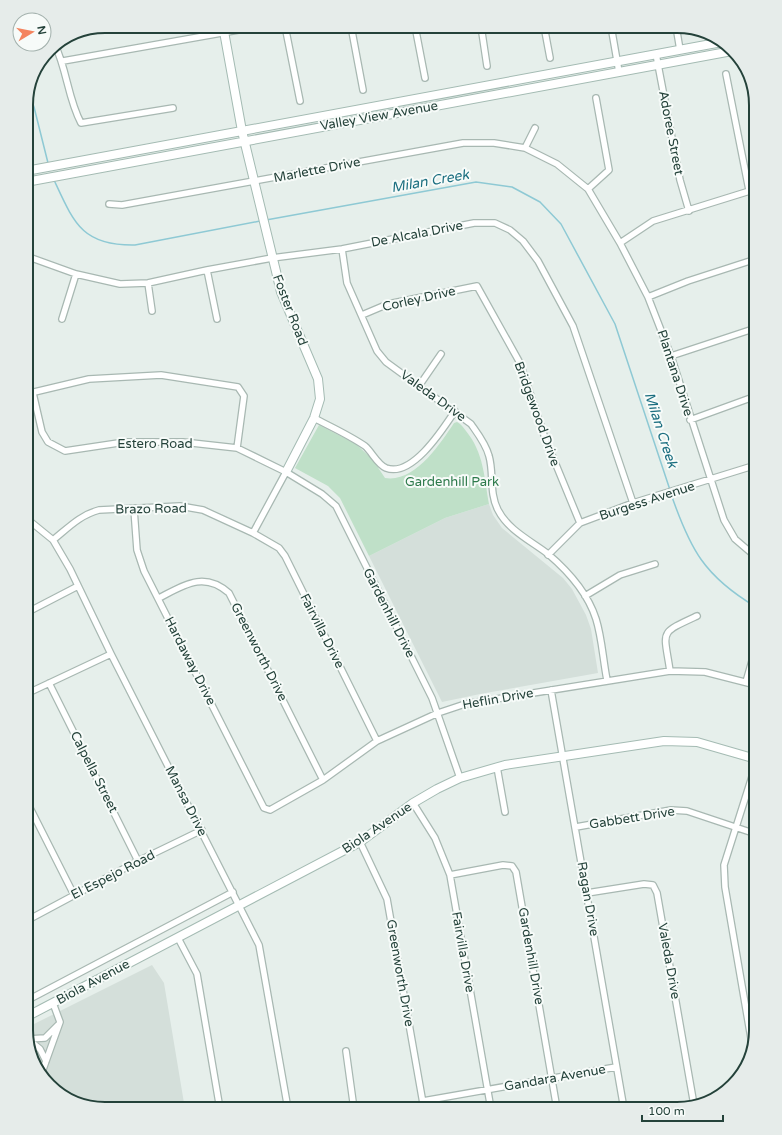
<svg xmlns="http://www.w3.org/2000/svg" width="782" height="1135" viewBox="0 0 782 1135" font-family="'Varela Round',sans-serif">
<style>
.built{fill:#d4dfda}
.green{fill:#bfe0c8}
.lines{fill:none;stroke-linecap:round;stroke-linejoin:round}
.stream{stroke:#8ec9d4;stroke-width:1.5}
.street-casing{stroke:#a8b8b2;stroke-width:8}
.secondary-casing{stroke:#a4bbb3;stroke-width:10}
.street{stroke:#fff;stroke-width:5.5}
.secondary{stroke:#fff;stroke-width:8}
.labels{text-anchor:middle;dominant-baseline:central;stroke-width:4;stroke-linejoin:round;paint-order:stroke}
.street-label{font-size:13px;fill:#24423a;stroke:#f7fbf9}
.park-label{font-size:13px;fill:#2d7a4b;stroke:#f7fbf9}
.water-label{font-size:14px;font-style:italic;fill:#1c6f80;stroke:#f7fbf9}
.rim{fill:none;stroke:#24423a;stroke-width:2}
</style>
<rect width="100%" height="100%" fill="#e6efeb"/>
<path class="built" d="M489 504 493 515 502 528 563 578 572 589 586 615 591 629 598 673 480 694 442 702 369 556 445 518Z
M152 965 164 983 185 1109H100L61 1096 36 1069 26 1028Z"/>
<path class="green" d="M457 422C461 424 463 427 466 431 484 453 484 477 489 504L445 518 369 556 340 498 328 486 295 468 319 425 356 444 373 460 385 478C415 483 440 444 454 423Z"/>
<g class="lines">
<path class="stream" d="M28 91 34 107 48 163
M54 180C74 223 82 246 135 245L260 221
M266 220 476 182 512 187 540 202 561 224 615 324 670 490
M671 494C690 549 704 576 756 607"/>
<g class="street-casing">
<path id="street" d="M285 26 300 101
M351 26 363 90
M415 26 425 78
M481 26 487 66
M544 26 550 58
M611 26 619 72
M676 26 680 50
M55 45C67 70 68 99 81 123L173 108
M656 54 680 180 689 211
M63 61 261 26
M726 74 749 190
M525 148 535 128
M588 189 609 170 596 98
M109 204 122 205 463 143H494L525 148 557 164 588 189 620 243 648 297 671 356 724 520 735 539 756 557
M620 243 653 221 756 189
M26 245V214
M342 249 347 283 377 351 386 362 471 424C478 434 486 444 489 456 494 473 489 493 498 510 508 530 531 541 548 554 568 571 588 594 596 619 602 638 603 660 607 680
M26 256 76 274 120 284 148 283 207 270 272 258 342 249 474 223H495L510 230 523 241 538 261 573 326 633 503
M207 270 217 319
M148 283 152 311
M648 297 688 281 756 259
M362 315 388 304 477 286 520 363 545 438 580 523
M62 319 76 274
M671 356 756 328
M419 386 441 354
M33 393 42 432 48 442 65 451 125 442H183L237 448 286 472 322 494 336 506 432 698 460 778
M26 394 89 379 161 375 238 387 244 396 237 448
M314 418C331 427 349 435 365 446 372 452 377 464 386 468 412 478 443 429 455 411
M690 420 756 396
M134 509 137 550 144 571 264 808 270 810 323 780 377 741 438 713 465 704 670 671 705 672 756 685
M26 518 53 540 70 569 111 654 259 945 288 1109
M253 533 286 472
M53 540C68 528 80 515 99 510L180 506 203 510 253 533 279 548 285 556 377 741
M548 555 580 523 633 503 756 465
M585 596 620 575 655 564
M159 598C184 585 204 571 229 593L323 780
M26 613 78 586
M670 671C664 630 658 634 697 616
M746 682 755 650
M49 683 138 861
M551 690 624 1109
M26 694 111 654
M497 767 505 812
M26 800 74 895
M413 803 435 838 450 875 491 1109
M576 827 671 810 687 811 756 834
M360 842 387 899 424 1109
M450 875 503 865 512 866 516 872 557 1109
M587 893 644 884 653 885 657 893 694 1105
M26 921 138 861 202 830
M178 938 197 974 220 1109
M26 1001 233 892
M28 1039 45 1038 58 1025
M29 1040 40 1049 46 1061
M752 1044 725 887 724 865 756 764
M346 1051 354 1109
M41 1075 60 1022 53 1003
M423 1101 616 1067"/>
</g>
<g class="secondary-casing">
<path id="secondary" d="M223 26 242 131 281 292 318 379 320 399 314 418 286 472
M26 171 722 42
M26 182 732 51
M26 1017 360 842 413 803 437 789 460 778 505 765 664 741 697 742 756 759"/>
</g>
<use href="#street" class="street"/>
<use href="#secondary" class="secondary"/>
</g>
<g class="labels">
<g class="street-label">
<text transform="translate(379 116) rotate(-10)">Valley View Avenue</text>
<text transform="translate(671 133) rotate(79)">Adoree Street</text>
<text transform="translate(317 170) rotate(-11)">Marlette Drive</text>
<text transform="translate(417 234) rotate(-11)">De Alcala Drive</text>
<text transform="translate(419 299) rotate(-13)">Corley Drive</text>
<text transform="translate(290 310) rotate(69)">Foster Road</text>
<text transform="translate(675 373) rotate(72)">Plantana Drive</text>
<text transform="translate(433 396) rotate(36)">Valeda Drive</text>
<text transform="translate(537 414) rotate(70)">Bridgewood Drive</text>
<text x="155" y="444">Estero Road</text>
<text transform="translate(647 501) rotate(-18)">Burgess Avenue</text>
<text transform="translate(151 509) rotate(-1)">Brazo Road</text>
<text transform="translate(389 613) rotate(63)">Gardenhill Drive</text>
<text transform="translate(322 631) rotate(63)">Fairvilla Drive</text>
<text transform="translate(259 652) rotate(63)">Greenworth Drive</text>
<text transform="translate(190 661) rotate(63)">Hardaway Drive</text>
<text transform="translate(498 699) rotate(-10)">Heflin Drive</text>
<text transform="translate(94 772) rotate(63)">Calpella Street</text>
<text transform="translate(186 801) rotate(63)">Mansa Drive</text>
<text transform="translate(632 818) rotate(-9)">Gabbett Drive</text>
<text transform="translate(377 828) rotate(-34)">Biola Avenue</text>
<text transform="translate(113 875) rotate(-27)">El Espejo Road</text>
<text transform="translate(588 899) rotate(80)">Ragan Drive</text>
<text transform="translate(463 952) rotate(80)">Fairvilla Drive</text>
<text transform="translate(531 956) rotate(80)">Gardenhill Drive</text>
<text transform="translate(669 961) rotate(80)">Valeda Drive</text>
<text transform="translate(400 973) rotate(80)">Greenworth Drive</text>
<text transform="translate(93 982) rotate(-28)">Biola Avenue</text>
<text transform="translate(555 1078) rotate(-10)">Gandara Avenue</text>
</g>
<g class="park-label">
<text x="452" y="482">Gardenhill Park</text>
</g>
<g class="water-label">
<text transform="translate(430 181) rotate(-10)">Milan Creek</text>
<text transform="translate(661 430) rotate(72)">Milan Creek</text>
</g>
</g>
<path d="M0 0H782V1135H0ZM105 33H677A72 72 0 0 1 749 105V1030A72 72 0 0 1 677 1102H105A72 72 0 0 1 33 1030V105A72 72 0 0 1 105 33Z" fill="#e6ecea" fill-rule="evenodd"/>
<path class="rim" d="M105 33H677A72 72 0 0 1 749 105V1030A72 72 0 0 1 677 1102H105A72 72 0 0 1 33 1030V105A72 72 0 0 1 105 33Z"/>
<g transform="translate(32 32) rotate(80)"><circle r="19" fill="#f7fbf9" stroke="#a3b1ad"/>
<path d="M0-3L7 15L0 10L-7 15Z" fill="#f4845f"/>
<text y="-6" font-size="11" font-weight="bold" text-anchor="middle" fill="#24423a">N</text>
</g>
<path d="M642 1115v6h81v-6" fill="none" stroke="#24423a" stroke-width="2"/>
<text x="648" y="1115" font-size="12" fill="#24423a" stroke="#f7fbf9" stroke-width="3" paint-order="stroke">100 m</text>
</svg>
